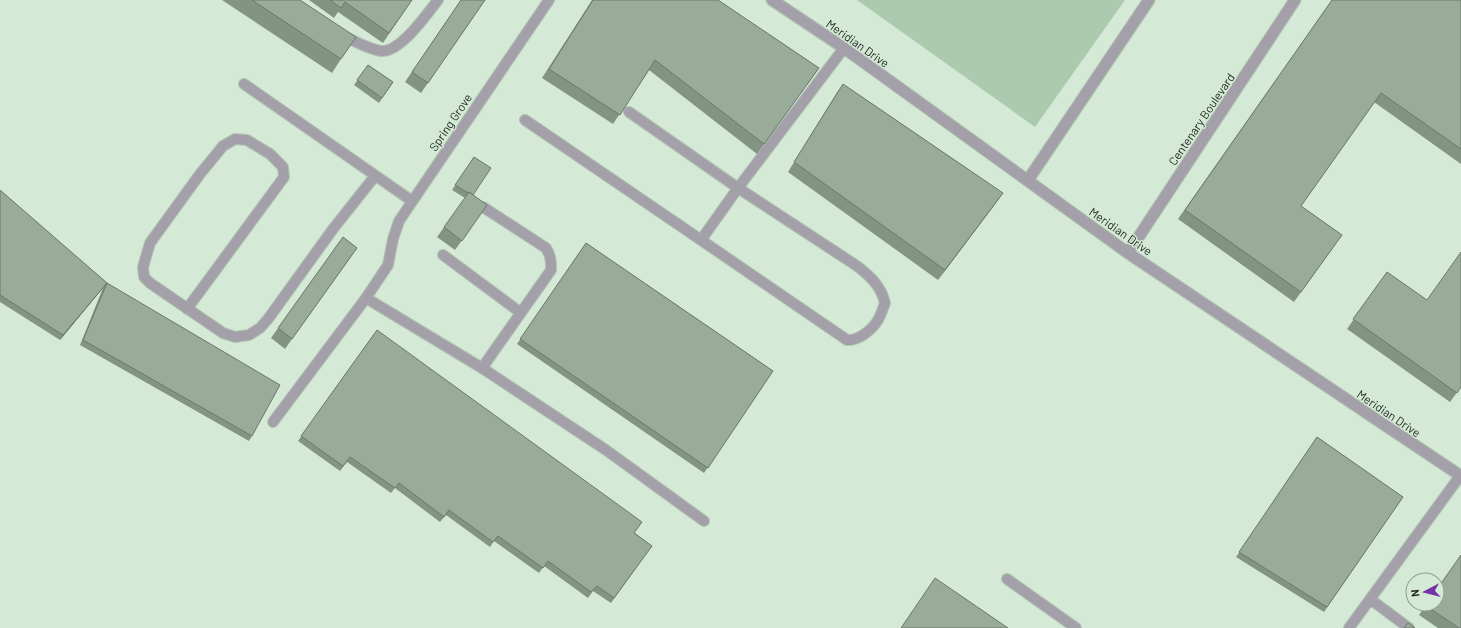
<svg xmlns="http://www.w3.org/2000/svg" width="1461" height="628" viewBox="0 0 1461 628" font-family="Barlow,sans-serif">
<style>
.green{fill:#accaae}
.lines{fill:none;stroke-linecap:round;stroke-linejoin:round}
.service-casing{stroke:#b2c4b3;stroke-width:12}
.minor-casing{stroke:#b2c4b3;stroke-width:13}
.service{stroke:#a4a0aa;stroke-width:10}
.minor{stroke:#a4a0aa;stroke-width:11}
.wall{fill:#849484}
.shaded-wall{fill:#6b786c}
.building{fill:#99ac9a;stroke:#6b786c}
.labels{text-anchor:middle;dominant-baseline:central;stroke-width:3;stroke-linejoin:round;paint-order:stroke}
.street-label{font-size:12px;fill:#262e27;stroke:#d5ead6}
</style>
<rect width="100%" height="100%" fill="#d5ead6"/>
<path class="green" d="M857 0H1125L1035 127Z"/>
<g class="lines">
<g class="service-casing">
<path id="service" d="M343 36C355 41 368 49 381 51 400 53 427 14 438 0
M244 84 412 201
M629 112 738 188 857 266C870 276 881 286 885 303 883 308 881 315 878 320 872 330 858 341 847 340L701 240
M525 120 701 240 738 188 844 48
M443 255 521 313
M366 298 482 368 606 450 704 521
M187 309 284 177 283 167 270 154 247 140 235 139 223 146 200 174 150 243 143 267 144 277 150 283 223 333 235 337 249 335 260 328 268 319 333 229 375 176
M482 368 551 270C551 261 551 256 546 248L483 207
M273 422 366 298 388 265 393 239 399 221 549 0
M1007 579 1076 628
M1370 599 1409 628
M1349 628 1460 476"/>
</g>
<g class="minor-casing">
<path id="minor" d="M772 0 844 48 1128 253 1461 476
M1028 180 1149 0
M1128 253 1295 0"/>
</g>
<use href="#service" class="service"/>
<use href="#minor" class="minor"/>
</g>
<path class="wall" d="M222 0H300L341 59 332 73Z
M309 0H412L383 43 338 12 334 18Z
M461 0H485L421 93 405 82Z
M592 0H718L819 68 757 154 649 70 613 124 542 78Z
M1332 0H1461V164L1374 102 1301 206 1342 235 1294 302 1178 219Z
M368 65 393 82 379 103 354 85Z
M843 84 1003 193 938 280 788 172 836 94Z
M474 157 473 195 487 205 455 250 437 237 465 198 452 190Z
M0 190 107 283 252 436 249 441 80 345 103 288 60 340 0 302Z
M343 237 357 248 285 349 271 338Z
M586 243 773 371 704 473 517 344Z
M1387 272 1461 387 1450 402 1347 329Z
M377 330 635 533 652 546 611 603 593 591 588 598 544 566 539 573 494 541 490 547 446 515 440 522 395 488 391 493 347 462 340 471 298 441Z
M1317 437 1403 497 1324 612 1236 557Z
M1427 604 1461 628H1438L1419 615Z"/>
<path class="shaded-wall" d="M1003 193 996 203 938 280 945 270Z
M107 283 103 288 60 340 63 335Z"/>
<path class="building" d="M252 0H300L356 37 341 59Z
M330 0H412L389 33 345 2 341 8Z
M461 0H485L428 83 412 72Z
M593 0H718L819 68 764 144 655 60 620 115 549 69Z
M1332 0H1461V149L1381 93 1301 206 1342 235 1301 292 1185 210Z
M368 65 393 82 382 98 357 80Z
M843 84 1003 193 945 270 794 162Z
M474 157 491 168 473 195 469 192 468 193 455 185Z
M0 190 107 283 63 335 0 295Z
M469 192 487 205 462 241 444 227Z
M343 237 357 248 292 339 278 328Z
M586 243 773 371 708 468 520 339Z
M1461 252V387L1457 393 1353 319 1387 272 1427 300Z
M107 283 280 385 252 436 83 340Z
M377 330 642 522 634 533 652 546 614 598 597 586 591 592 548 561 543 568 498 536 493 542 449 510 444 517 399 483 395 488 350 457 343 466 301 436Z
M1317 437 1403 497 1327 607 1239 552Z
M1461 555V628H1459L1426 606 1427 604H1437V589Z
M935 578 1008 628H901Z
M1408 623 1415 628H1404Z"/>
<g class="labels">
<g class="street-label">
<text transform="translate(858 43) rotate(35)">Meridian Drive</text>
<text transform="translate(1201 119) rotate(-56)">Centenary Boulevard</text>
<text transform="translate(450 122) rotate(-56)">Spring Grove</text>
<text transform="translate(1121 231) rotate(35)">Meridian Drive</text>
<text transform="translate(1389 413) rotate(34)">Meridian Drive</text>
</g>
</g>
<g transform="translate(1425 592) rotate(263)"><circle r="19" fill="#d5ead6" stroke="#8f9f90"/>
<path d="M0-3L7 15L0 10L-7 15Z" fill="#7533a7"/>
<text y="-6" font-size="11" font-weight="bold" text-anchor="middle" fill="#262e27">N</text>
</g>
</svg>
